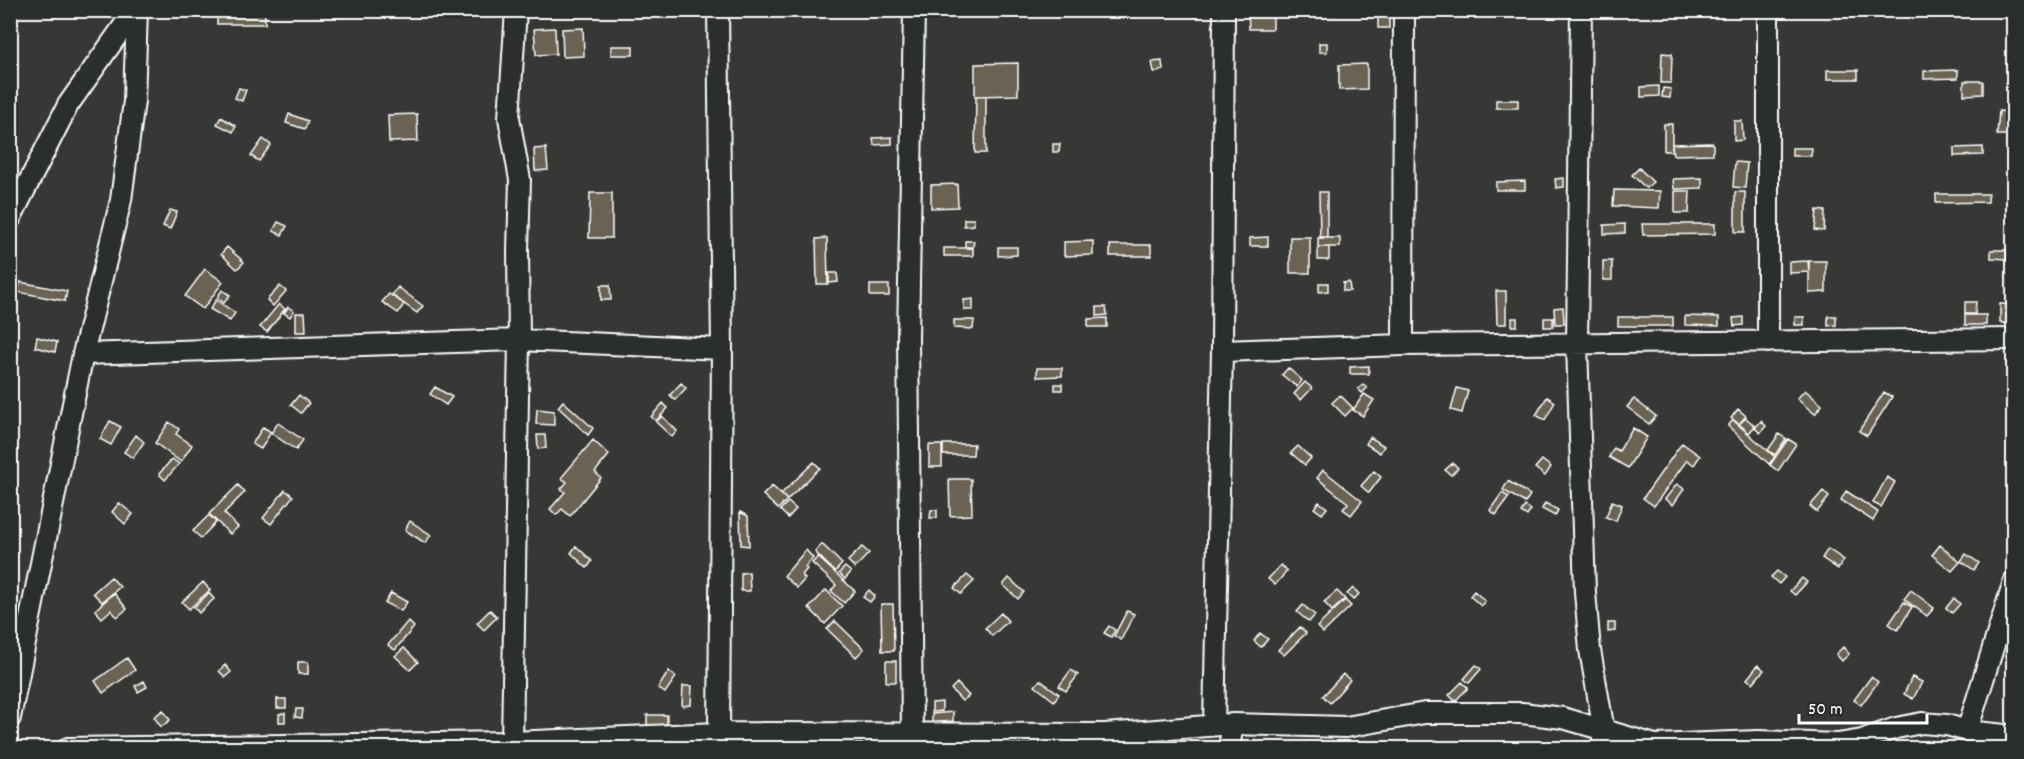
<svg xmlns="http://www.w3.org/2000/svg" width="2024" height="759" viewBox="0 0 2024 759" font-family="Dekko,sans-serif">
<style>
.building{fill:#6a6252;stroke:#fff;stroke-width:1.5}
.lines{fill:none;stroke-linecap:round;stroke-linejoin:round}
.minor-casing{stroke:#fff;stroke-width:24}
.minor{stroke:#2a2d2e;stroke-width:20}
</style>
<rect width="100%" height="100%" fill="#373835"/>
<filter id="ink" filterUnits="userSpaceOnUse"><feTurbulence type="fractalNoise" baseFrequency=".0167" numOctaves="2"/><feDisplacementMap in="SourceGraphic" scale="12" xChannelSelector="R" yChannelSelector="G"/><feConvolveMatrix kernelMatrix="1 2 1 2 8 2 1 2 1" color-interpolation-filters="sRGB"/></filter>
<g filter="url(#ink)">
<path class="building" d="M1248 10H1273V29H1249Z
M1318 10H1334V15H1318Z
M1378 10H1389V28H1378Z
M217 11H265V24H217Z
M555 28 556 54 536 55 534 29Z
M583 28 584 56 563 57 562 29Z
M1319 43H1327V52H1319Z
M611 46H633V55H611Z
M1662 53 1672 54 1671 83H1661Z
M1162 61 1163 70 1154 72 1152 62Z
M1018 63V95L975 96V64Z
M1367 64V89L1339 90V65Z
M1827 70H1858V79H1827Z
M1958 70V78L1924 79V71Z
M1964 81H1983V94L1964 95Z
M1659 86V96L1641 97V87Z
M239 88 246 90 242 101 235 98Z
M1663 88 1671 89 1670 98 1662 97Z
M976 96H986V153H975Z
M1496 100H1518V108H1496Z
M1999 111 2010 112 2008 135H1997Z
M289 114 308 121 305 129 286 123Z
M417 114 418 141 389 142 388 115Z
M221 117 236 126 233 132 217 124Z
M1734 121H1742L1743 140 1734 141Z
M1664 124H1672V151H1664Z
M892 137V144L874 145 873 138Z
M263 139 271 145 259 161 251 156Z
M1713 143V154L1673 155 1672 144Z
M1053 144H1060L1059 152H1053Z
M1983 147V155L1954 156V148Z
M546 148 548 170 535 171 534 149Z
M1792 148H1812L1811 156H1792Z
M1735 162 1747 163 1745 188 1733 187Z
M1639 168 1653 182 1646 188 1632 175Z
M1564 178V187L1556 188 1555 179Z
M1702 178V188L1674 189 1673 179Z
M1525 181V190H1496V182Z
M957 184 958 207 931 208V185Z
M1614 190 1660 191 1659 208 1613 206Z
M1675 191H1690L1689 213H1675Z
M1319 192H1327V237H1320Z
M1735 192H1745V232H1735Z
M590 193H612V238H589Z
M1936 194H1988V202L1936 203Z
M170 210 177 212 170 229 163 226Z
M1817 210 1825 211 1824 231 1815 230Z
M964 219H974V225L964 226Z
M278 222 287 226 282 235 273 231Z
M1625 224V233L1604 234V225Z
M1642 224H1715V234L1643 235Z
M1268 237V246H1250V238Z
M1290 237H1310V273H1290Z
M827 238 828 284H817L816 239Z
M1318 238H1340V247H1318Z
M965 241H974L973 247H965Z
M1093 241V255L1064 256V242Z
M1110 245H1151V256H1110Z
M227 247 244 262 237 269 221 254Z
M998 247H1017V255L998 256Z
M1318 247H1329V260H1318Z
M944 248H973V256H944Z
M1991 250H2007V259L1991 258Z
M1603 261H1612V280H1603Z
M1808 261 1809 272 1789 273V262Z
M1809 261H1826V292L1809 293Z
M205 269 223 282 203 309 185 296Z
M829 273H837L838 282 829 283Z
M20 282 67 291 65 301 18 292Z
M1349 282 1350 291H1343V283Z
M1319 283H1328V291L1319 292Z
M601 285H610L611 300H601Z
M870 285H889V296H870Z
M280 286 286 291 273 306 267 300Z
M398 287 423 306 417 313 392 295Z
M222 290 230 295 224 303 217 298Z
M1496 291H1506V324H1497Z
M389 294 404 304 398 313 382 302Z
M973 299V310H964V300Z
M216 300 235 313 230 321 210 309Z
M1965 302H1976L1975 314H1965Z
M279 304 285 309 267 332 260 327Z
M2000 304H2008V323H2000Z
M288 307 294 311 290 317 284 313Z
M1097 307H1106L1107 315 1097 316Z
M1563 307 1564 324H1555L1554 308Z
M296 313H305L306 332H296Z
M1965 315H1986V325H1965Z
M1685 316 1719 317V326L1685 325Z
M1828 316H1836V325L1828 326Z
M1618 317H1673V326H1618Z
M1743 317V325L1734 326 1733 318Z
M1795 317H1804V325H1795Z
M1107 318V327H1088V319Z
M1512 318H1517V326H1512Z
M1544 318H1553V327H1544Z
M954 320H974L973 329 954 328Z
M37 337 57 342 55 352 35 347Z
M1369 366V374H1350V367Z
M1037 368H1062V376L1037 377Z
M1288 368 1302 380 1297 387 1282 375Z
M1305 382 1312 388 1301 400 1294 394Z
M681 383 686 388 675 400 670 395Z
M1055 384H1062V390H1055Z
M1363 385 1367 388 1362 393 1358 389Z
M435 387 452 397 446 405 430 394Z
M1457 388 1468 391 1462 413 1451 410Z
M1805 390 1822 405 1815 414 1797 399Z
M1884 392 1892 397 1867 436 1859 431Z
M1364 394 1374 400 1363 416 1353 410Z
M299 395 309 403 301 413 291 405Z
M1340 395 1353 408 1345 416 1332 403Z
M1547 397 1555 402 1545 420 1536 415Z
M1634 399 1656 416 1649 424 1627 407Z
M563 401 593 428 588 435 558 407Z
M663 403 668 408 656 421 651 417Z
M537 409 554 411V425L536 424Z
M1738 409 1746 416 1739 424 1731 418Z
M662 416 677 431 672 437 656 422Z
M1746 418 1755 426 1749 433 1739 424Z
M1733 420 1775 457 1769 464 1728 426Z
M110 421 121 427 111 445 100 439Z
M1761 421 1766 426 1760 433 1755 428Z
M169 422 179 429 176 434 192 445 181 462 155 443Z
M278 423 303 440 296 450 271 433Z
M263 427 271 432 261 449 252 444Z
M1633 428 1647 437 1628 468 1609 457 1614 448 1619 451Z
M1779 434 1786 439 1775 455 1768 450Z
M136 435 144 442 133 458 124 452Z
M537 435H545L546 448 538 449Z
M1370 437 1384 446 1380 453 1366 444Z
M1788 439 1796 444 1778 471 1770 465Z
M593 440 609 455 595 472 601 478 570 516 562 509 556 515 550 509 565 492 561 489 567 482 561 478Z
M1682 443 1700 456 1694 465 1687 460 1654 506 1643 498Z
M943 444H974L973 455H943Z
M929 445H942V467H929Z
M1298 446 1311 458 1305 465 1291 453Z
M172 459 179 464 165 480 159 474Z
M1542 460 1551 467 1545 476 1535 468Z
M814 462 820 468 787 500 781 494Z
M1453 463 1458 468 1451 475 1445 470Z
M1323 470 1362 501 1351 515 1343 509 1348 503 1317 478Z
M1374 471 1381 477 1369 493 1361 486Z
M1887 477 1895 482 1881 507 1873 503Z
M949 479H971L972 515 950 516Z
M1508 481 1530 495 1525 503 1503 490Z
M1677 484 1684 489 1673 505 1665 499Z
M238 485 245 492 224 513 238 527 230 534 209 514Z
M772 486 787 500 778 509 763 495Z
M285 490 293 496 271 524 263 518Z
M1823 491 1829 497 1817 512 1810 506Z
M1846 491 1878 512 1873 521 1841 500Z
M1502 493 1509 497 1496 515 1490 510Z
M1612 501 1622 505 1616 521 1606 517Z
M788 502 796 509 788 518 780 510Z
M1319 502 1327 508 1322 514 1314 508Z
M119 503 133 514 125 524 112 512Z
M1545 503 1558 510 1555 516 1542 509Z
M1525 506 1531 510 1527 516 1521 512Z
M931 510H937V518H930Z
M740 512 748 516 749 546 741 545Z
M209 515 216 522 201 538 193 531Z
M410 521 431 535 425 543 405 530Z
M822 544 842 564 835 572 815 552Z
M1940 545 1960 562 1952 571 1932 555Z
M576 546 592 561 587 568 571 553Z
M862 547 869 553 855 568 848 561Z
M1828 549 1844 560 1838 569 1822 558Z
M806 550 813 558 805 567 807 569 802 575 805 579 797 588 784 576Z
M1966 554 1979 563 1974 570 1961 561Z
M818 557 855 591 844 603 831 591 836 585 812 563Z
M1281 565 1287 571 1275 585 1268 579Z
M845 567 851 572 845 579 839 573Z
M1777 571 1785 577 1779 584 1771 577Z
M749 572 750 591H741V573Z
M967 575 974 581 961 594 954 588Z
M111 577 120 587 102 602 93 593Z
M1009 578 1024 592 1018 599 1003 585Z
M1802 578 1807 582 1795 595 1790 591Z
M203 582 210 590 189 609 182 602Z
M1353 588 1359 594 1353 600 1347 594Z
M826 590 842 606 825 624 809 608Z
M869 590 875 596 870 602 863 597Z
M1911 590 1934 608 1927 616 1904 599Z
M1337 591 1345 599 1332 611 1324 602Z
M1474 591 1485 601 1481 606 1470 596Z
M114 593 127 609 117 617 111 610 102 618 95 610Z
M209 593 214 599 199 613 194 607Z
M391 593 407 602 401 611 385 603Z
M1954 598 1960 604 1952 613 1946 608Z
M1345 600 1351 606 1323 633 1317 627Z
M1904 602 1912 607 1898 630 1889 624Z
M881 604H893L894 651H882Z
M1303 605 1315 615 1309 622 1297 612Z
M490 610 497 617 484 630 477 623Z
M1127 611 1134 614 1121 640 1114 636Z
M1001 613 1008 621 992 636 985 628Z
M408 621 414 627 395 650 388 645Z
M835 621 864 649 856 657 827 629Z
M1608 623H1615V631L1608 632Z
M1109 626 1115 630 1111 637 1104 633Z
M1300 627 1306 633 1284 655 1278 650Z
M1260 633 1268 639 1261 647 1254 641Z
M1843 647 1849 654 1842 661 1836 654Z
M404 648 418 662 410 670 395 656Z
M127 658 135 670 103 693 95 681Z
M886 661H896V682H886Z
M298 662H308V674H298Z
M225 665 231 672 225 677 219 671Z
M1476 665 1481 669 1469 683 1464 679Z
M1758 665 1764 670 1753 683 1747 679Z
M1071 670 1078 675 1066 691 1059 686Z
M669 671 676 677 665 693 658 688Z
M1343 674 1350 680 1330 703 1323 696Z
M1871 677 1878 682 1861 705 1854 700Z
M1912 677 1922 682 1913 699 1904 694Z
M1040 680 1059 694 1054 701 1035 686Z
M144 681 147 687 138 692 135 686Z
M1462 682 1468 688 1455 701 1449 695Z
M957 683 969 696 962 701 951 689Z
M683 686H692L691 705 682 706Z
M277 699H286V708H277Z
M942 702V711L932 712V703Z
M296 709H303L302 718 295 717Z
M163 710 170 720 161 727 154 717Z
M953 712V721L932 723V714Z
M285 713V722H279V714Z
M647 715H667V724L647 726Z"/>
<g class="lines">
<g class="minor-casing">
<path id="minor" d="M718 10 722 349 719 733
M1581 10 1577 344 1585 592 1590 650 1604 731 1602 748
M10 219 68 105 135 10
M1768 342V10
M1403 345 1404 10
M1222 351 1403 345 2014 339
M83 354 519 340 722 349
M10 718 83 354 121 200 134 101 137 10
M1214 725 1222 351 1224 10
M1967 731 2014 581
M912 733 908 338 914 10
M512 742 519 340 518 250 520 180 509 118 516 10
M68 748 512 742 719 733 1105 734 1233 724 1346 727 1425 713H1522L1563 718 1655 745 1758 741 1838 744 1862 740 1896 728 1922 723 1947 725 1967 731 2014 736
M1229 748 1233 724"/>
</g>
<use href="#minor" class="minor"/>
</g>
</g>
<rect width="2024" height="759" fill="none" stroke="#2a2d2e" stroke-width="36"/>
<rect x="18" y="18" width="1988" height="723" fill="none" stroke="#fff" stroke-width="2" filter="url(#ink)"/>
<path d="M1799 714v9h128v-9" fill="none" stroke="#ffffff" stroke-width="3"/>
<text x="1808" y="714" font-size="18" fill="#ffffff" stroke="#2a2d2e" stroke-width="4.5" paint-order="stroke">50 m</text>
</svg>
